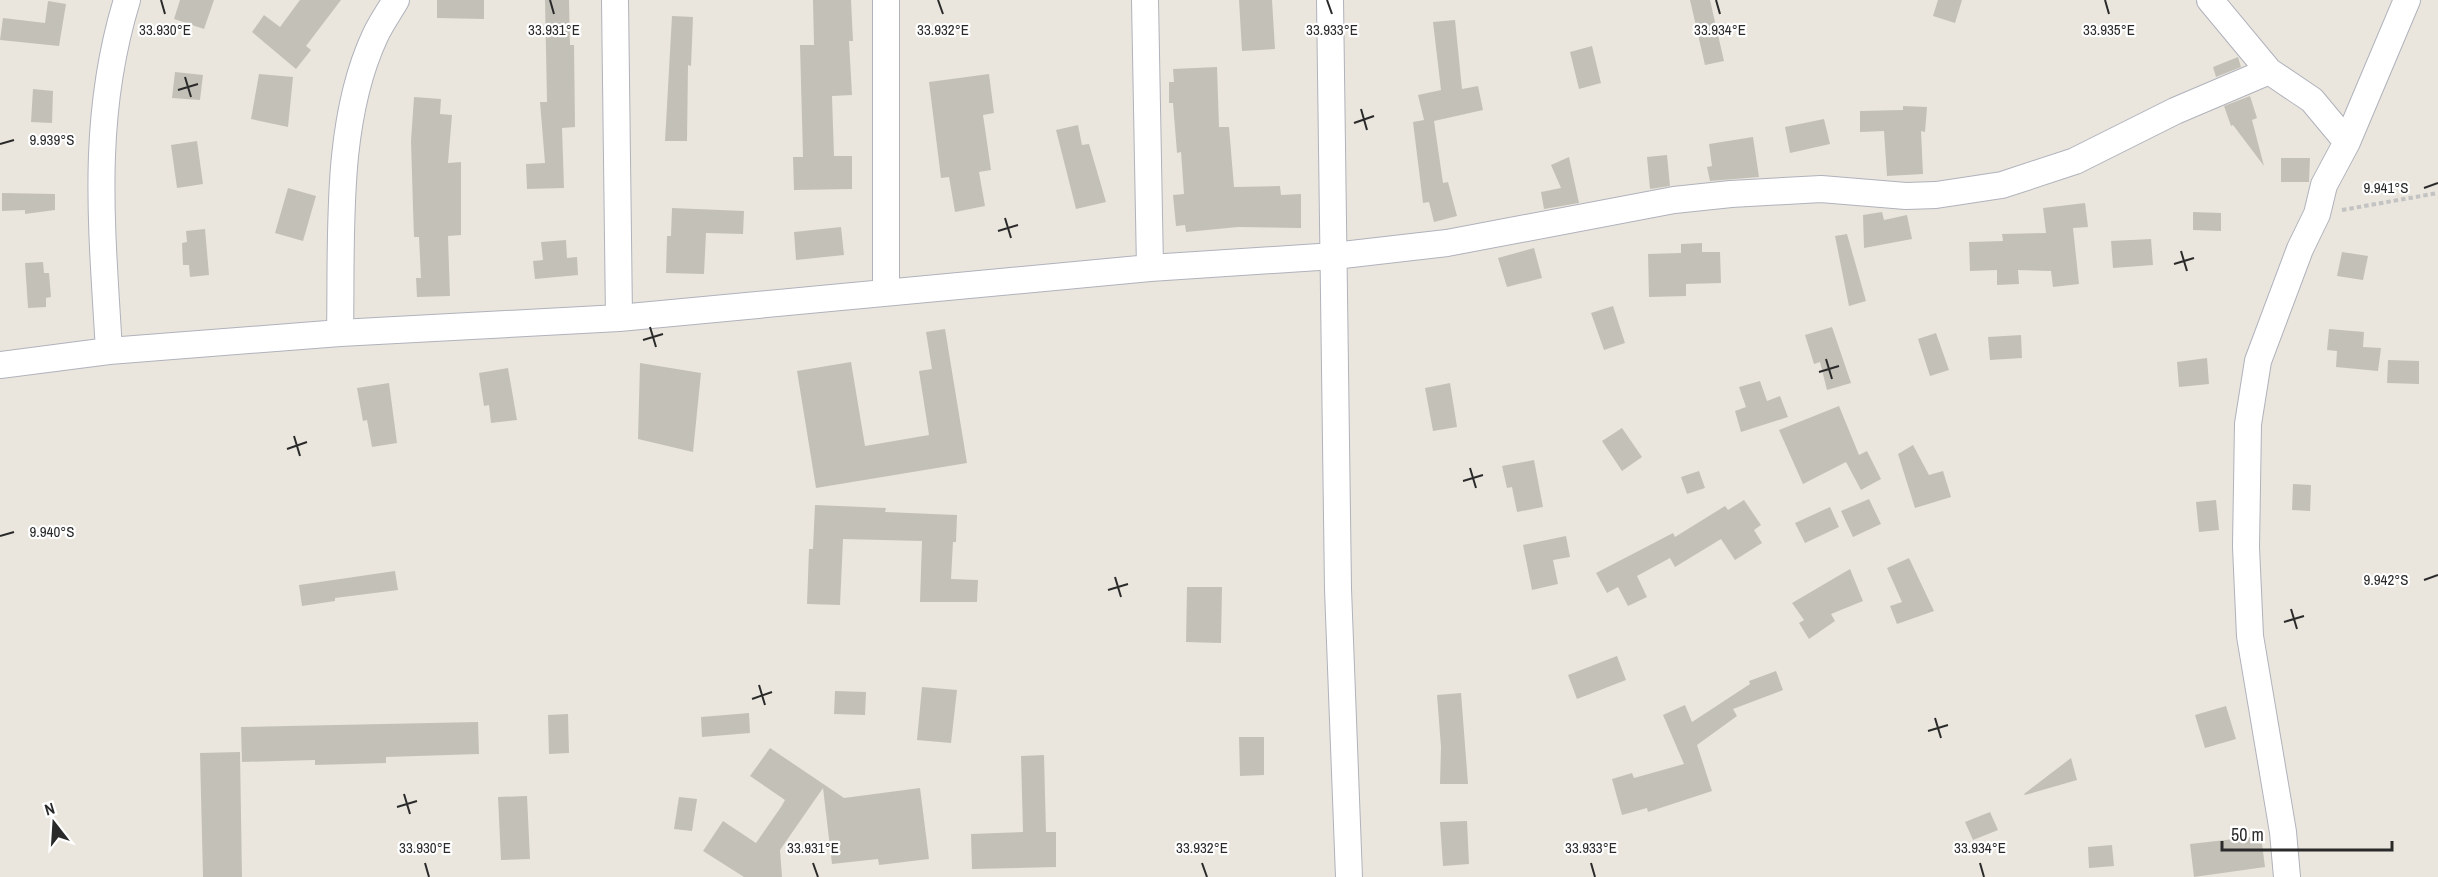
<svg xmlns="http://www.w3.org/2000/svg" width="2438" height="877" viewBox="0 0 2438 877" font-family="'Archivo Narrow',sans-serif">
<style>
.building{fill:#c3c0b8}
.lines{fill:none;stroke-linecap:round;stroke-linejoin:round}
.minor-casing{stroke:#b0b2bc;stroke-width:28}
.path{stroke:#c3c3c3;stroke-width:4;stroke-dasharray:4.5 3;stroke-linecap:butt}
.minor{stroke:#fff;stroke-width:26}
.ticks{fill:none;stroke:#2a2a2a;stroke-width:2}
.ticks-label{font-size:15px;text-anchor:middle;fill:#2a2a2a;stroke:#fff;stroke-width:4.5;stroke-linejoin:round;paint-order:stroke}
</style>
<rect width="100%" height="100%" fill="#eae6dd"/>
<path class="building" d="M180 0H214L204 29 174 19Z
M300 0H341L306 46 311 50 296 69 252 32 264 15 280 27Z
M437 0H484V19L437 18Z
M545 0H569L570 45H574L575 127 562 128 564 188 527 189 526 164 545 163 540 102H547Z
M813 0H851L853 41H849L852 95 832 96 834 156H852V189L794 190 793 157H803L800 45H814Z
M1239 0H1272L1275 49 1242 51Z
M1690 0H1710L1724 61 1705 65Z
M1938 0H1962L1955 23 1933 16Z
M48 1 66 4 59 46 0 40 3 18 45 23Z
M672 16 693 17 691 66 688 65 687 141H665Z
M1455 20 1462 89 1478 86 1483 110 1434 121 1443 183 1448 182 1457 216 1434 222 1429 202 1423 203 1413 122 1424 120 1418 95 1441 90 1433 22Z
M1592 46 1601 83 1579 89 1570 52Z
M2238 57 2241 67 2216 77 2213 67Z
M1217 67 1219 127H1229L1234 187 1280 186 1281 195 1301 194V228L1238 227 1186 232 1185 225 1176 226 1173 195 1184 194 1181 152 1177 153 1173 103H1169V82H1174L1173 69Z
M175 72 203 75 200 100 172 98Z
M259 74 293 77 288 127 251 119Z
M989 74 994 113 983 115 991 170 979 172 985 206 955 212 949 177 941 178 929 82Z
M33 89 53 91 52 123 31 122Z
M2250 96 2257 118 2252 120 2264 166 2233 125 2231 126 2224 106Z
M414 97 441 99 440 114 452 115 448 163 461 162V235L448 236 450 296 417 297 416 278H421L419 237H414L413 208 411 141Z
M1903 106 1927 107 1925 132 1921 131 1923 174 1887 176 1884 131 1860 132V111L1903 110Z
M1824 119 1830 144 1790 153 1785 127Z
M1078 125 1082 145 1089 144 1106 202 1076 209 1056 130Z
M1753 137 1759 177 1710 181 1707 167 1712 166 1709 144Z
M197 141 203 184 177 188 171 145Z
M1667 155 1670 186 1650 189 1647 157Z
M1569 157 1579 203 1544 209 1541 192 1561 188 1551 165Z
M2281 158H2310L2309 182H2281Z
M288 188 316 196 303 241 275 233Z
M2 193 55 194V210L25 214V210L2 211Z
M2085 203 2088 227 2073 228 2079 284 2053 287 2051 271 2018 270 2019 284 1997 285V270L1970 271 1969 242 2003 241 2002 234 2046 233 2043 208Z
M672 208 744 211 743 234 706 233 704 274 666 273 667 236H671Z
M1882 212 1884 220 1907 215 1912 239 1864 248 1863 215Z
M2193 212 2221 213V231L2193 230Z
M841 227 844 255 796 260 794 232Z
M205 229 209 275 190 277 189 265H183L182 243 187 242 186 231Z
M1847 234 1866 301 1849 306 1835 236Z
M2151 239 2153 265 2113 268 2111 241Z
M566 240 567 258 577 257 578 275 535 279 533 261 543 260 541 242Z
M1702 243V252H1720L1721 283 1686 284V296L1649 297 1648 254 1681 253V244Z
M1534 248 1542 278 1507 287 1498 258Z
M2342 252 2368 256 2363 280 2337 276Z
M43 262 44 273H49L51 297 46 298V307L28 308 25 263Z
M1613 306 1625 343 1604 350 1591 313Z
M1832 327 1851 383 1827 390 1820 362 1814 364 1805 335Z
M945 329 967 463 816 488 797 371 851 362 865 446 929 435 919 371 932 369 926 332Z
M2329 329 2364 332 2363 347 2381 348 2378 371 2336 367 2337 351 2327 350Z
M1936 333 1949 370 1930 376 1918 339Z
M2021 335 2022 358 1990 360 1988 337Z
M2207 358 2209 384 2179 387 2177 362Z
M2388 360 2419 361V384L2387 383Z
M640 363 701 373 693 452 638 439Z
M508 368 517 420 491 423 489 405 484 406 479 373Z
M1760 381 1767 401 1780 396 1788 417 1741 432 1735 411 1746 407 1739 387Z
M389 383 397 443 372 447 367 420 363 421 357 388Z
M1450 383 1457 427 1433 431 1425 388Z
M1839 406 1859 455 1867 451 1881 479 1861 490 1846 462 1803 484 1779 430Z
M1622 428 1642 457 1622 471 1602 441Z
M1913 445 1929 475 1943 471 1951 497 1915 508 1898 454Z
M1534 460 1543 507 1517 512 1512 487 1507 488 1502 466Z
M1699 471 1705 488 1687 494 1681 477Z
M2293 484 2311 485 2310 511 2292 510Z
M1869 499 1881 524 1853 537 1841 511Z
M1744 500 1761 525 1754 530 1762 543 1735 560 1721 539 1675 567 1670 558 1637 576 1647 597 1628 606 1618 587 1607 593 1596 573 1673 533 1675 537 1725 506 1728 510Z
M2216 500 2219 530 2199 532 2196 502Z
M815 505 886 508 885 512 957 515 956 542H953L951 579 978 580 977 602H920L922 541 843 539 840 605 807 604 809 549H813Z
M1830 507 1839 527 1805 543 1795 523Z
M1566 536 1570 557 1553 560 1558 584 1532 590 1523 545Z
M1909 558 1934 611 1897 624 1890 606 1902 602 1887 568Z
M1850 569 1863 601 1831 614 1835 621 1809 639 1799 623 1804 620 1792 603Z
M395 571 398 590 335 598V601L302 606 299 585Z
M1187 587H1222L1221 643 1186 642Z
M1617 656 1626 680 1577 699 1568 675Z
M1776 671 1783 690 1733 709 1737 716 1697 745 1712 791 1648 812 1647 808 1622 815 1612 779 1632 773 1634 778 1684 764 1663 715 1685 705 1692 722 1750 684 1749 681Z
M922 687 957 690 951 743 917 740Z
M835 691 866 692 865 715 834 714Z
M1461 693 1468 784H1440L1441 747 1437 695Z
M2226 706 2236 739 2205 748 2195 715Z
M749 713 750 733 702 737 701 717Z
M568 714 569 753 549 754 548 715Z
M478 722 479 754 386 757V763L315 765V760L242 762 241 727Z
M1239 737H1264V775L1240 776Z
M770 748 844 798 920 788 929 859 879 865 878 859 832 864 823 788 780 850 782 877H744L703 851 723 821 756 843 781 807 785 800 750 776Z
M240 752 242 877H203L200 753Z
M1044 755 1046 832H1056V867L972 869 971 834 1023 832 1021 756Z
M2071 758 2077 780 2025 795 2024 794Z
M527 796 530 859 501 860 498 797Z
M679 797 697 799 692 831 674 829Z
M1990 812 1998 830 1973 840 1965 822Z
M1467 821 1469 864 1443 866 1440 822Z
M2261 836 2265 867 2194 877 2190 844Z
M2112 845 2114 866 2089 868 2088 847Z"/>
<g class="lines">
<g class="minor-casing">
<path id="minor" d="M615 0 619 318
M886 0V292
M1145 0 1150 268
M1330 0 1338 589 1349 877
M2210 0 2269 71 2312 100 2347 142
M340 333C342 238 334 124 375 36 381 23 389 12 396 0
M109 351C102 228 90 121 127 0
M0 365 109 351 340 333 619 318 1150 268 1334 256 1447 243 1674 200 1731 194 1821 189 1906 196 1936 195 2002 185 2075 161 2175 111 2269 71
M2287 877 2283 832 2250 636 2246 547 2248 424 2258 361 2300 249 2317 214 2324 185 2347 142 2407 0"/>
</g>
<path class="path" d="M2342 210 2438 193"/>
<use href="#minor" class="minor"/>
</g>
<path class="ticks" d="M161 0 165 14M550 0 554 14M938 0 943 14M1327 0 1332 14M1716 0 1720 14M2105 0 2109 14M185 77 191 97M178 90 198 84M1361 109 1367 130M1354 123 1374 116M0 144 14 140M2424 188 2438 183M1005 218 1011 238M998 231 1018 225M2181 251 2187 271M2174 264 2194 258M650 327 656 347M643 340 663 334M1826 359 1832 379M1819 372 1839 366M294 436 300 456M287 449 307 442M1470 468 1476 488M1463 481 1483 475M0 536 14 532M1115 577 1121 597M2424 580 2438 575M1108 590 1128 584M2291 609 2297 629M2284 622 2304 616M759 685 765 705M752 699 772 692M1935 718 1941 738M1928 731 1948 725M404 794 410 814M397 807 417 801M425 863 429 877M813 863 818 877M1202 863 1207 877M1591 863 1595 877M1980 863 1984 877"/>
<g class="ticks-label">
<text x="165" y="35">33.930°E</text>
<text x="554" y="35">33.931°E</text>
<text x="943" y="35">33.932°E</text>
<text x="1332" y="35">33.933°E</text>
<text x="1720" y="35">33.934°E</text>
<text x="2109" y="35">33.935°E</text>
<text x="52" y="145">9.939°S</text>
<text x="2386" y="193">9.941°S</text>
<text x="52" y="537">9.940°S</text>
<text x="2386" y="585">9.942°S</text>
<text x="425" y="853">33.930°E</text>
<text x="813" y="853">33.931°E</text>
<text x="1202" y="853">33.932°E</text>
<text x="1591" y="853">33.933°E</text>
<text x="1980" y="853">33.934°E</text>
</g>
<g transform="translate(54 823) rotate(343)" stroke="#ffffff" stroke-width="4.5" paint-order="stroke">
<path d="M0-4.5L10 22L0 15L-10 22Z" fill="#2a2a2a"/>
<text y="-9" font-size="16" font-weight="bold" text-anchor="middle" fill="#2a2a2a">N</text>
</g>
<path d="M2222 841v9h170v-9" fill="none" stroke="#2a2a2a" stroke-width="3"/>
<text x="2231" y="841" font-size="18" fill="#2a2a2a" stroke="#ffffff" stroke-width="4.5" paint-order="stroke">50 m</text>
</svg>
